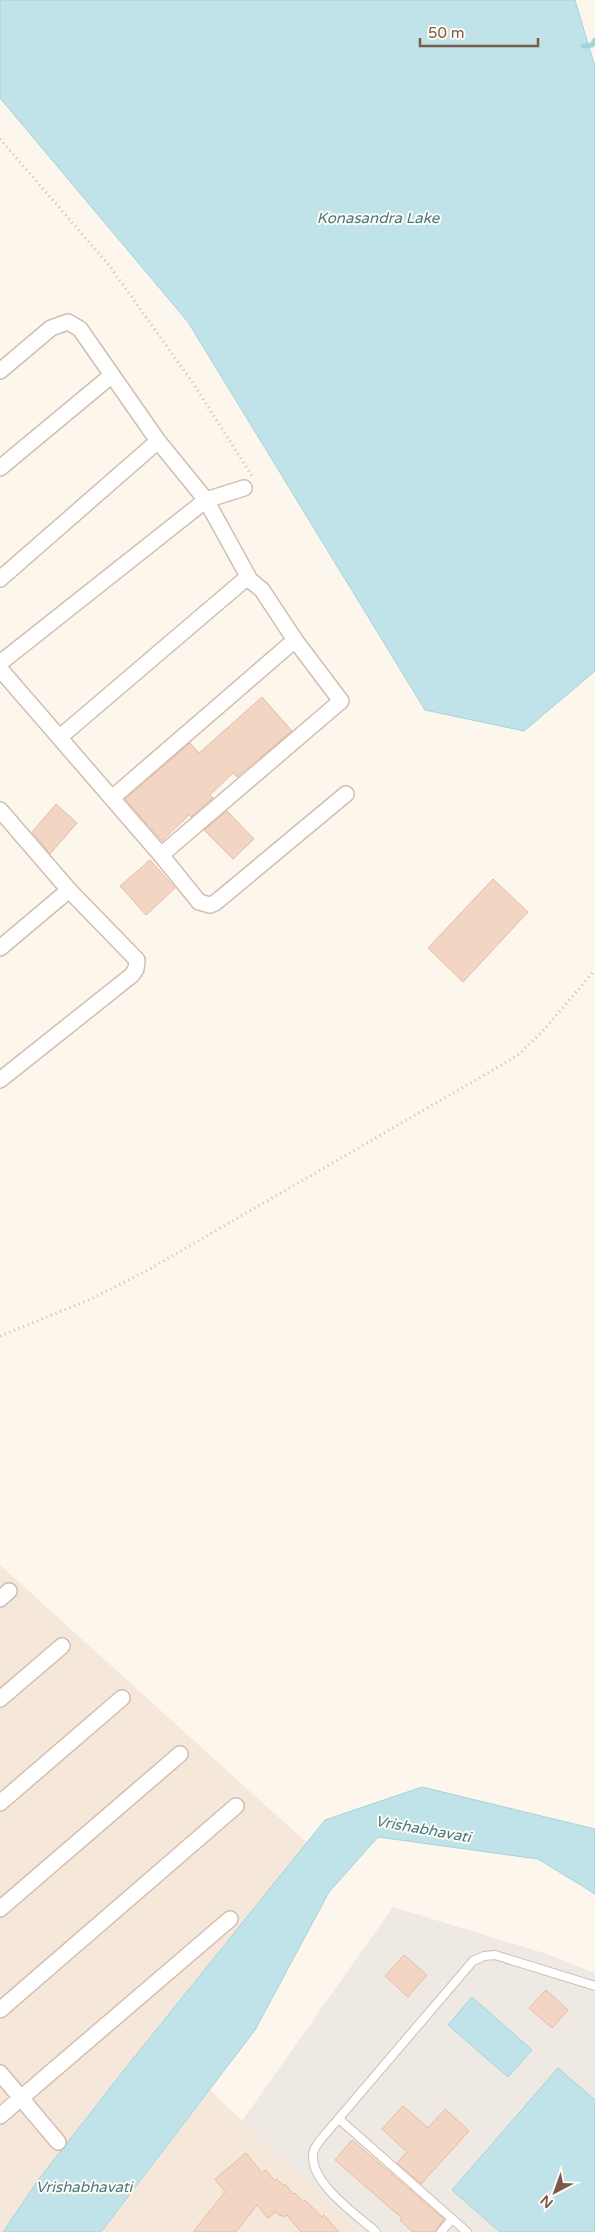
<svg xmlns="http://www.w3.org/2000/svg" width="595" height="2232" viewBox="0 0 595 2232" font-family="'Varela Round',sans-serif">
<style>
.residential{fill:#f5e8da}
.industrial{fill:#efe9e4}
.water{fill:#bfe3e8;stroke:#a5d3da}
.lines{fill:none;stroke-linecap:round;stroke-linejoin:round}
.stream{stroke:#a5d3da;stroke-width:5}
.building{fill:#f3d5c3;stroke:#e6bba3}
.lane-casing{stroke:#d1beb0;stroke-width:10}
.street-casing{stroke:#d1beb0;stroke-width:18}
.path{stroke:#d9b8a5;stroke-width:3;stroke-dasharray:1 4;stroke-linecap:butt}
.lane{stroke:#fff;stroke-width:8}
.street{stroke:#fff;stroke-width:15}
.labels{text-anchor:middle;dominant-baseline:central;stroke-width:4;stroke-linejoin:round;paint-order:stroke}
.water-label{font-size:15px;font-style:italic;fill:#437c86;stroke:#fffaf3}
</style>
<rect width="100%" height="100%" fill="#fdf6ec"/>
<path class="residential" d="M0 1565 307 1843 124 2070 39 2179 3 2232H0Z
M210 2090 242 2121 361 2232H101Z"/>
<path class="industrial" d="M393 1907 547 1954 595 1973V2232H361L242 2121Z"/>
<path class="water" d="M0 0H575L595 67V671L524 731 425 710 188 322 0 98Z
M422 1787 595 1829V1894L538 1859 378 1837 329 1892 255 2030 101 2232H3L39 2179 124 2070 325 1820Z
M472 1997 532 2050 508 2077 448 2025Z
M558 2068 595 2100V2232H500L452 2190Z"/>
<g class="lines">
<path class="stream" d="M583 46 592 45 595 40"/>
</g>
<path class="building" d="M262 697 292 731 237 777 233 773 210 795 213 798 191 817 189 815 162 841 125 799 190 743 199 753Z
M56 804 77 823 50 854 32 832Z
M227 811 254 839 233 859 204 830Z
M150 860 175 888 146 915 120 886Z
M493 879 528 912 463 982 428 948Z
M404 1955 427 1975 408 1997 385 1976Z
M546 1990 568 2010 552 2028 529 2008Z
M403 2106 428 2128 445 2109 469 2131 421 2184 397 2163 407 2152 382 2129Z
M352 2140 444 2219 435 2232H413L400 2220 402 2218 335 2160Z
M246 2153 262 2173 266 2170 275 2181 277 2179 283 2186 285 2184 293 2194 295 2193 303 2202 305 2200 322 2217 324 2215 339 2232H301L287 2215 284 2217 282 2215 280 2216 276 2212 268 2218 257 2205 236 2232H193L225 2192 215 2179Z"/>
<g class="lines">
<g class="lane-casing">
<path id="lane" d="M339 2119 467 2232
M376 2232C357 2215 311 2184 313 2155 313 2149 318 2143 322 2138L473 1961 484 1956 495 1955 595 1986
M441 2232 452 2219"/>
</g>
<g class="street-casing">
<path id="street" d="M0 371 51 328 68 322 80 329 158 441 206 500 250 580
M0 468 112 375
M0 579 158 441
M0 663 206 500 244 488
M0 669 161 855 199 902 210 905 215 903 346 794
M60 737 243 581 250 580 262 590 295 640 341 701 161 855
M112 798 295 640
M0 810 69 890 137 960 136 969 132 975 0 1080
M0 948 69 890
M0 1599 9 1591
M0 1699 62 1646
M0 1803 122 1698
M0 1909 180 1754
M0 2010 236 1806
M0 2073 58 2142
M0 2116 230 1919"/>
</g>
<path class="path" d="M0 139 108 264 193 383 252 476
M0 1336 91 1299 148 1270 517 1056 541 1033 595 970"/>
<use href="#lane" class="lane"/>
<use href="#street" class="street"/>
</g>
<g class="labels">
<g class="water-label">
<text x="378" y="218">Konasandra Lake</text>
<text transform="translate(423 1829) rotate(10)">Vrishabhavati</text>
<text x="84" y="2187">Vrishabhavati</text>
</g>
</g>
<g transform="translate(555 2192) rotate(221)" stroke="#fffaf3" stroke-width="4" paint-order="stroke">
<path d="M0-4L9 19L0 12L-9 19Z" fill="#7a5c4d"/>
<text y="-8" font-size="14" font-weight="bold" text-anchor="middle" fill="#7a5c4d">N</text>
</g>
<path d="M420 38v8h118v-8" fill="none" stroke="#7a5c4d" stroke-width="2.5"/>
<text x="428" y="38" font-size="15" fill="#7a5c4d" stroke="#fffaf3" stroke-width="4" paint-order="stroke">50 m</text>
</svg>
